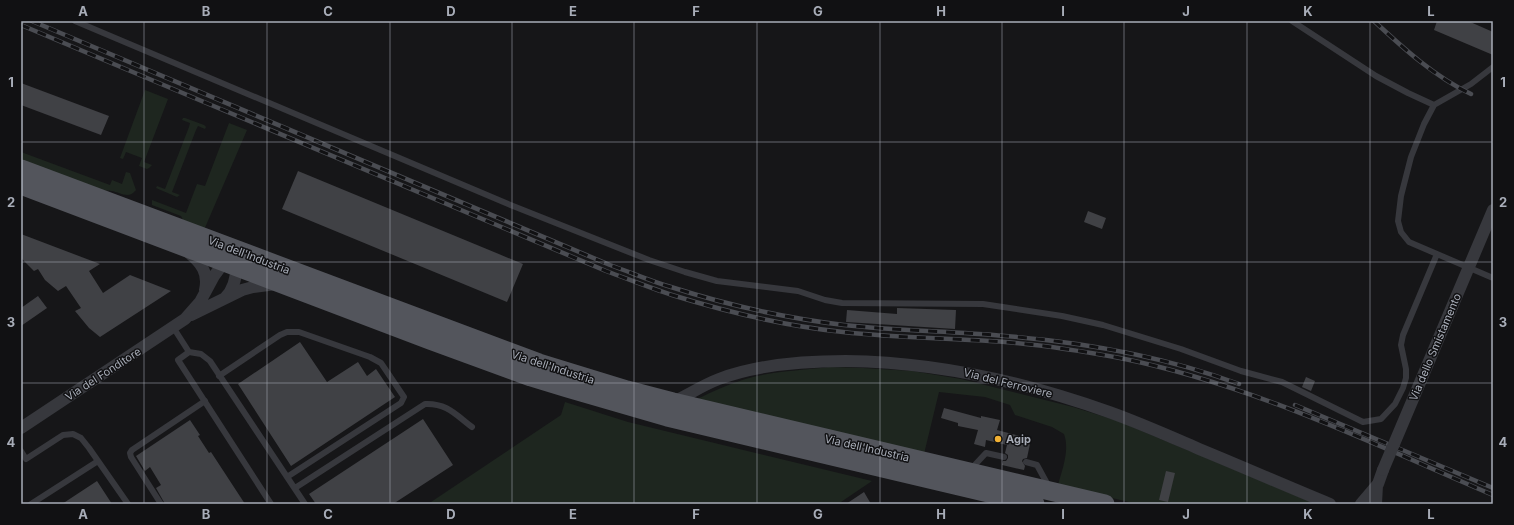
<svg xmlns="http://www.w3.org/2000/svg" width="1514" height="525" viewBox="0 0 1514 525" font-family="Inter,sans-serif">
<style>
.green{fill:#1e261f}
.building{fill:#404145}
.lines{fill:none;stroke-linecap:round;stroke-linejoin:round}
.service{stroke:#37383d;stroke-width:6}
.minor{stroke:#37383d;stroke-width:12}
.primary{stroke:#53555c;stroke-width:19}
.rail-casing{stroke:#4a4c52;stroke-width:4.5}
.rail{stroke:#111113;stroke-width:3;stroke-dasharray:9;stroke-linecap:butt}
.minor-bridge{stroke:#37383d;stroke-width:12}
.grid{fill:none;stroke:#a8adb8;stroke-width:1;stroke-opacity:0.55}
.poi-dot{fill:#f2b134;stroke:#111113;stroke-width:1.5}
.labels{text-anchor:middle;dominant-baseline:central;stroke-width:3;stroke-linejoin:round;paint-order:stroke}
.street-label{font-size:11px;fill:#a8adb8;stroke:#111113}
.poi-label{font-size:11px;font-weight:bold;fill:#a8adb8;stroke:#111113;text-anchor:start}
.neatline{fill:none;stroke:#a8adb8;stroke-width:1.5}
.grid-label{font-size:13px;text-anchor:middle;font-weight:bold;fill:#a8adb8}
</style>
<rect width="100%" height="100%" fill="#161618"/>
<path class="green" d="M145 90 168 99 144 162 152 165 149 168 147 169 139 166 142 158 126 152 123 159 120 158Z
M183 118H185L204 125 206 127 205 129 198 126 196 130 172 192 180 195 177 197 156 188 157 186 165 189 189 127 190 123 182 120Z
M229 123 247 130 204 230 184 222 181 216 152 205V200L186 213 197 184 205 186Z
M21 152 110 185 112 180 122 184 126 172 130 173 136 190C128 200 121 192 111 191 108 190 104 191 101 191L21 161Z
M829 367 863 368 912 371 961 379 1073 407 1118 421 1316 504H1137L1058 485C1062 470 1070 450 1064 434L1052 427 1015 415 1010 405 985 397 939 392 924 454 695 400C714 391 733 382 753 377 778 371 804 370 829 367Z
M565 402 628 422 872 481 838 504H428L561 415Z"/>
<path class="building" d="M1437 21H1468L1493 32V55L1434 30Z
M21 83 109 116 101 135 21 105Z
M298 171 523 264 507 302 282 209Z
M1088 211 1106 218 1102 229 1084 222Z
M21 234 100 264 89 271 103 293 130 275 171 291 100 337 89 328 75 311 81 308 66 286 58 291 45 280 38 269 34 271 23 260 21 257Z
M38 296 47 308 21 326V308Z
M897 308 956 310 955 329 846 322 847 310 897 314Z
M300 342 327 382 358 362 367 376 376 369 395 397 291 466 238 384Z
M1306 377 1315 381 1311 391 1302 387Z
M944 408 981 418V416L1000 420 997 430 1031 439 1027 458 1023 459 1022 461 1025 466 1024 470 1002 465 1003 461H1006L1008 458V455L1005 453 1007 445 986 440 985 447 974 444 978 430 958 426V423L941 418Z
M423 419 453 465 393 504H316L309 494Z
M190 420 200 435 198 436 209 453 211 452 245 504H165L156 488 161 485 150 467 145 471 136 456Z
M1166 471 1175 473 1168 502 1159 500Z
M97 481 112 504H62Z
M864 492 871 504H846Z"/>
<g class="lines">
<path class="service" d="M75 21 513 206 649 260 685 272 717 281 798 291 825 300 842 303 983 304 1062 316 1103 325 1181 349 1241 371 1282 382 1363 422 1381 419 1395 404 1403 388 1406 378V369L1401 345 1403 335 1437 254
M1292 21 1376 76 1408 93 1434 105
M1493 67 1471 84 1434 105 1424 124 1411 157 1401 196 1398 221 1401 232 1409 242 1493 278
M173 327 189 352
M219 376 280 335 287 332H299L370 357 381 363 404 397 401 403 287 477
M21 451 26 459 63 435 73 434 81 438 89 448 128 504
M1026 462 1037 465 1049 487
M971 469 986 453 1004 457
M295 488 425 404C447 403 456 415 472 427
M31 504 98 461
M161 504 131 457 130 453 132 450 205 401
M271 504 178 360 189 352 201 354 210 361 305 504"/>
<path class="minor" d="M189 253C201 263 209 273 205 290
M225 298C235 288 237 276 236 262
M191 315 242 290 253 287 276 284
M673 402C688 395 703 385 719 379 756 365 807 361 846 361 935 362 1025 382 1109 412 1140 423 1169 436 1199 449 1243 467 1286 486 1330 504
M21 428 185 319 200 302 214 276 228 257
M1361 504 1378 484 1383 470
M1376 504 1377 485"/>
<path class="primary" d="M21 169 539 363 627 390 673 402 1105 504
M21 185 430 340 531 377 567 388 667 417 1035 504"/>
<g class="rail-casing">
<path id="rail" d="M32 21 610 265C630 272 650 281 671 287 727 305 785 318 844 325 898 331 952 331 1005 336 1083 342 1166 357 1239 384
M1374 21C1403 48 1435 77 1471 94
M21 25 606 271C628 279 650 288 672 295 727 312 785 326 843 332 897 338 951 338 1005 342 1043 345 1082 351 1120 358 1250 384 1371 443 1493 495
M1295 405 1493 488"/>
</g>
<use href="#rail" class="rail"/>
<path class="minor-bridge" d="M1383 470 1493 210"/>
</g>
<path class="grid" d="M144 21V504M267 21V504M390 21V504M512 21V504M634 21V504M757 21V504M880 21V504M1002 21V504M1124 21V504M1247 21V504M1370 21V504M21 142H1493M21 262H1493M21 383H1493"/>
<circle class="poi-dot" cx="998" cy="439" r="4"/>
<g class="labels">
<g class="street-label">
<text transform="translate(249 255) rotate(21)">Via dell'Industria</text>
<text transform="translate(1435 347) rotate(-67)">Via dello Smistamento</text>
<text transform="translate(553 367) rotate(18)">Via dell'Industria</text>
<text transform="translate(103 374) rotate(-33)">Via del Fonditore</text>
<text transform="translate(1008 383) rotate(14)">Via del Ferroviere</text>
<text transform="translate(867 448) rotate(13)">Via dell'Industria</text>
</g>
<g class="poi-label">
<text x="1006" y="439">Agip</text>
</g>
</g>
<rect width="1514" height="525" fill="none" stroke="#111113" stroke-width="44"/>
<rect x="22" y="22" width="1470" height="481" class="neatline"/>
<g class="grid-label">
<text x="83" y="16">A</text>
<text x="206" y="16">B</text>
<text x="328" y="16">C</text>
<text x="451" y="16">D</text>
<text x="573" y="16">E</text>
<text x="696" y="16">F</text>
<text x="818" y="16">G</text>
<text x="941" y="16">H</text>
<text x="1063" y="16">I</text>
<text x="1186" y="16">J</text>
<text x="1308" y="16">K</text>
<text x="1431" y="16">L</text>
<text x="11" y="87">1</text>
<text x="1503" y="87">1</text>
<text x="11" y="207">2</text>
<text x="1503" y="207">2</text>
<text x="11" y="327">3</text>
<text x="1503" y="327">3</text>
<text x="11" y="447">4</text>
<text x="1503" y="447">4</text>
<text x="83" y="519">A</text>
<text x="206" y="519">B</text>
<text x="328" y="519">C</text>
<text x="451" y="519">D</text>
<text x="573" y="519">E</text>
<text x="696" y="519">F</text>
<text x="818" y="519">G</text>
<text x="941" y="519">H</text>
<text x="1063" y="519">I</text>
<text x="1186" y="519">J</text>
<text x="1308" y="519">K</text>
<text x="1431" y="519">L</text>
</g>
</svg>
